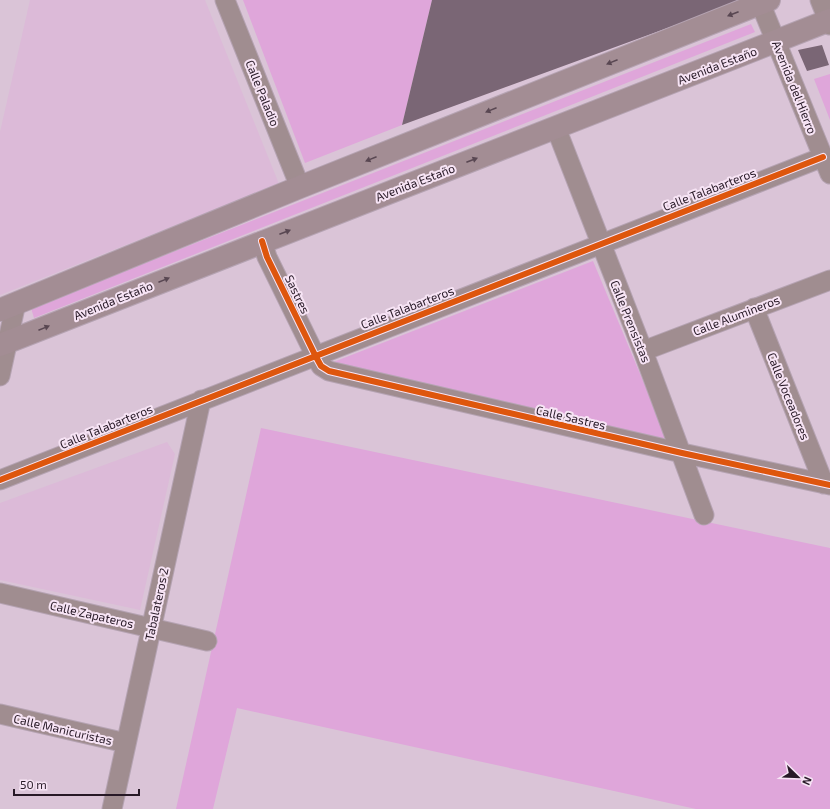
<svg xmlns="http://www.w3.org/2000/svg" width="830" height="809" viewBox="0 0 830 809" font-family="'Exo 2',sans-serif">
<style>
.built{fill:#dcbad8}
.green{fill:#dfa6da}
.building{fill:#7a6675}
.lines{fill:none;stroke-linecap:round;stroke-linejoin:round}
.minor-casing{stroke:#b5a3b2;stroke-width:21}
.major-casing{stroke:#b5a3b2;stroke-width:24}
.minor{stroke:#a08d90;stroke-width:19}
.major{stroke:#a38d94;stroke-width:22}
.cycleway-casing{stroke:#f7e4f5;stroke-width:8}
.cycleway{stroke:#de560d;stroke-width:6}
.oneway{fill:#594752}
.labels{text-anchor:middle;dominant-baseline:central;stroke-width:4;stroke-linejoin:round;paint-order:stroke}
.street-label{font-size:12px;fill:#271926;stroke:#f7e4f5}
</style>
<rect width="100%" height="100%" fill="#dac4d7"/>
<path class="built" d="M30 0H205L279 184 0 295V132Z
M167 442 175 454 140 610 0 580V503Z"/>
<path class="green" d="M243 0H432L402 125 305 163Z
M751 24 755 32 34 318 31 308Z
M830 74V120L814 79Z
M593 261 668 441 331 363Z
M261 428 830 548V809H696L237 708 213 809H176Z"/>
<path class="building" d="M432 0H744L402 125Z
M822 45 829 65 807 71 798 50Z"/>
<g class="lines">
<g class="minor-casing">
<path id="minor" d="M225 0 300 187
M759 0 830 174
M820 0 830 25
M556 128 643 351 704 515
M262 241 267 257 315 355 321 366 329 371 682 453 830 485
M754 308 824 484
M643 351 830 280
M0 376 16 303
M0 480 823 157
M0 593 207 641
M0 714 126 743
M112 809 201 400"/>
</g>
<g class="major-casing">
<path id="major" d="M0 310 300 187 769 0
M0 345 830 20"/>
</g>
<use href="#minor" class="minor"/>
<use href="#major" class="major"/>
<g class="cycleway-casing">
<path id="cycleway" d="M262 241 267 257 315 355 321 366 329 371 682 453 830 485
M0 480 823 157"/>
</g>
<use href="#cycleway" class="cycleway"/>
</g>
<defs><path id="oneway-solid" d="M-6-.8H1V-3.2L6.5 0L1 3.2V.8H-6Z"/></defs>
<g class="oneway">
<use href="#oneway-solid" transform="translate(733 14) rotate(159)"/>
<use href="#oneway-solid" transform="translate(612 62) rotate(158)"/>
<use href="#oneway-solid" transform="translate(491 110) rotate(158)"/>
<use href="#oneway-solid" transform="translate(371 159) rotate(158)"/>
<use href="#oneway-solid" transform="translate(472 160) rotate(-21)"/>
<use href="#oneway-solid" transform="translate(285 232) rotate(-21)"/>
<use href="#oneway-solid" transform="translate(164 280) rotate(-22)"/>
<use href="#oneway-solid" transform="translate(44 328) rotate(-22)"/>
</g>
<g class="labels">
<g class="street-label">
<text transform="translate(717 65) rotate(-21)">Avenida Estaño</text>
<text transform="translate(795 87) rotate(68)">Avenida del Hierro</text>
<text transform="translate(263 93) rotate(68)">Calle Paladio</text>
<text transform="translate(415 182) rotate(-21)">Avenida Estaño</text>
<text transform="translate(709 189) rotate(-21)">Calle Talabarteros</text>
<text transform="translate(298 294) rotate(64)">Sastres</text>
<text transform="translate(113 300) rotate(-22)">Avenida Estaño</text>
<text transform="translate(407 307) rotate(-21)">Calle Talabarteros</text>
<text transform="translate(736 315) rotate(-21)">Calle Alumineros</text>
<text transform="translate(631 321) rotate(68)">Calle Prensistas</text>
<text transform="translate(789 396) rotate(68)">Calle Voceadores</text>
<text transform="translate(571 417) rotate(13)">Calle Sastres</text>
<text transform="translate(106 426) rotate(-22)">Calle Talabarteros</text>
<text transform="translate(156 604) rotate(-78)">Tabalateros 2</text>
<text transform="translate(92 614) rotate(13)">Calle Zapateros</text>
<text transform="translate(63 729) rotate(13)">Calle Manicuristas</text>
</g>
</g>
<g transform="translate(798 777) rotate(113)" stroke="#f7e4f5" stroke-width="3" paint-order="stroke">
<path d="M0-3L7 15L0 10L-7 15Z" fill="#271926"/>
<text y="-6" font-size="11" font-weight="bold" text-anchor="middle" fill="#271926">N</text>
</g>
<path d="M14 789v6h125v-6" fill="none" stroke="#271926" stroke-width="2"/>
<text x="20" y="789" font-size="12" fill="#271926" stroke="#f7e4f5" stroke-width="3" paint-order="stroke">50 m</text>
</svg>
